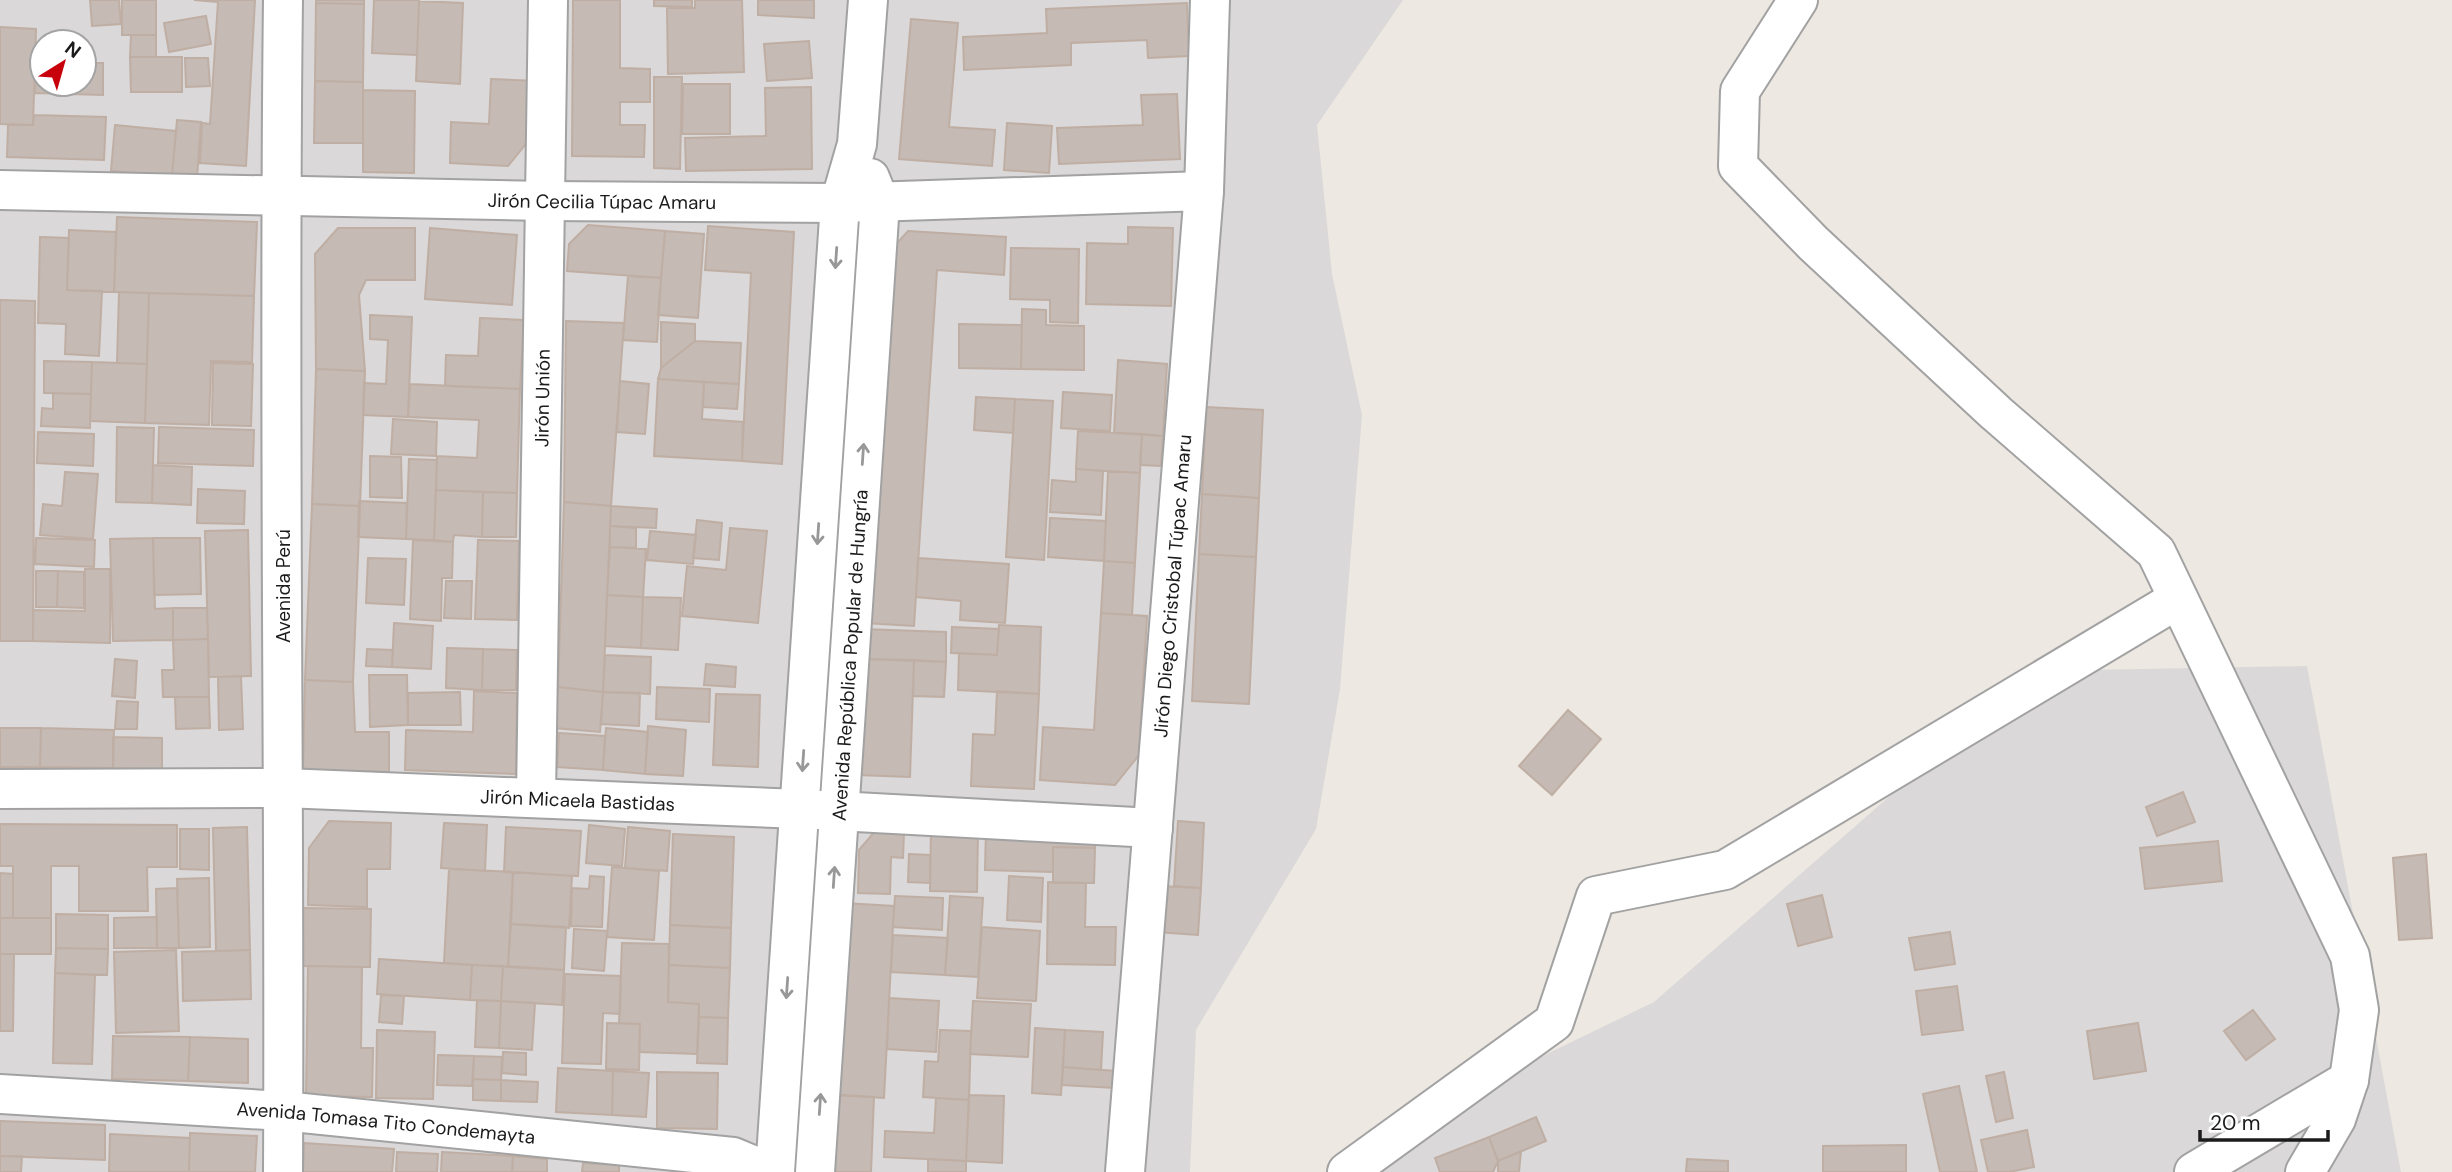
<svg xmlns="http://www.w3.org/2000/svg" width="2452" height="1172" viewBox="0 0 2452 1172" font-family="'DM Sans',sans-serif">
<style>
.residential{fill:#dad8d8;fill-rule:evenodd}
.building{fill:#c5bab4;stroke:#bfaea3;stroke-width:2}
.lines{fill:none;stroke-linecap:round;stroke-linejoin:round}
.street-casing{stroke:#a2a2a2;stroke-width:42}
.street{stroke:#fff;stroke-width:38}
.oneway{stroke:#989898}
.labels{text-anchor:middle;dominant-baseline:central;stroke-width:6;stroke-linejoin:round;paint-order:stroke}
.street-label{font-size:19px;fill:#1b1b1b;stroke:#fff}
</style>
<rect width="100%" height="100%" fill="#ede8e1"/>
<path class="residential" d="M0 0H1403L1317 125 1332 274 1362 415 1340 689 1316 829 1196 1030 1190 1172H0ZM42 42H84V84H42Z
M2307 666 2401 1172H1379L1458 1097 1654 1002 2033 671Z"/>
<path class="building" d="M90 0H119L121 24 92 26Z
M122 0H156V35H122Z
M194 0H255L246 166 200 163 202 123 210 124 218 2Z
M316 0H364V4L316 3Z
M374 0H419L417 55 372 53Z
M573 0H620V68L650 69V102H620V125H645L644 157 572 156Z
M654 0H692V7L654 6Z
M695 0H742L744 72 668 74 667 8H695Z
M758 0H814V18L758 15Z
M419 1 463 3 460 84 416 81Z
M316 3 364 4 363 82 315 81Z
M1187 3 1189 56 1148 58 1147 40 1071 43V65L964 70 963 37 1047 33 1046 9Z
M206 16 211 44 169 52 164 23Z
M911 19 958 23 949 127 995 130 992 166 899 159Z
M0 27 36 29 33 125 0 124Z
M131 35H156V57H130Z
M809 41 812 78 767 81 764 44Z
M130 57H182V92H131Z
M185 58H208L210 86 186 87Z
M36 61H42V84H84V63H103V95L35 93Z
M654 77H682L680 169 654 168Z
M491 79 536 81 534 134 508 166 450 163 451 122 489 124Z
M315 81 363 82V143H314Z
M683 84H730V134H682Z
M811 87 812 169 686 171 685 138 766 136 765 88Z
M363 90 415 91 414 173 363 172Z
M1177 94 1180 159 1059 164 1057 128 1143 125 1141 95Z
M34 115 106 117 104 160 7 157 8 125H33Z
M177 120 201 122 197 178 172 176Z
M1007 123 1052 126 1049 173 1004 170Z
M115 125 176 131 172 176 111 171Z
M117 217 257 222 254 296 114 292Z
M588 225 665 231 661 278 567 271 569 244Z
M708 226 794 232 782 464 742 461 751 273 705 270Z
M1128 227 1173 228 1171 306 1086 304 1087 243 1128 244Z
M338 228H415V280H366L359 295 365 371 316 369 315 254Z
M430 228 517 235 512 305 425 299Z
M69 230 116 232 114 292 67 290Z
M665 231 704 234 698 318 658 315Z
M908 231 1006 237 1004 275 937 270 914 626 865 623 890 251Z
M40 237 69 238 67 290 102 291 99 356 65 354 66 324 38 323Z
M1011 248 1079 249 1078 323 1050 322V300L1010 299Z
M628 276 661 278 657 342 623 340Z
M119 292 149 293 147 364 117 363Z
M149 293 254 296 252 362 211 361 209 425 145 423Z
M0 300 35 301 33 641H0Z
M1022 309 1046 310V325L1084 326V370L1021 369Z
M370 315 412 317 408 417 363 415 364 383 386 384 388 340 370 339Z
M480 318 524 320 520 389 445 386 446 355 478 356Z
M566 321 624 323 611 506 564 502Z
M661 322 695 324V341L661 368Z
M959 324 1022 325 1021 369 959 368Z
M695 341 741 343 739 384 658 379 661 368Z
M1118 360 1167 364 1163 436 1114 433Z
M44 361 92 362 91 394 44 393Z
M92 362 147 364 145 423 90 421Z
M213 363 253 364 251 426 212 425Z
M316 369 365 371 360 506 312 504Z
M658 379 704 382 702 419 743 422 742 461 654 456Z
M620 381 649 384 645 434 617 432Z
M704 382 739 384 737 409 703 407Z
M410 384 520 389 517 493 436 490 437 456 477 458 479 420 408 417Z
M1063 392 1112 395 1110 431 1061 428Z
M53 393 91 394 90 428 41 426 42 408 53 409Z
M976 397 1015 399 1013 433 974 430Z
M1015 399 1053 401 1044 560 1006 557Z
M1206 407 1263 410 1259 498 1202 494Z
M393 419 437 422 436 456 391 454Z
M117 427 154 428 152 503 116 502Z
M159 427 254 430 253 466 158 463Z
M1078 431 1142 434 1140 473 1076 469Z
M38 432 94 434 93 466 37 463Z
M1142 434 1163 436 1161 466 1140 465Z
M370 456 401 457 402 498 370 497Z
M409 459 437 460 434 540 406 539Z
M153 465 192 467 191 505 152 503Z
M1076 469 1103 471 1101 515 1050 512 1052 480 1076 482Z
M1108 471 1140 473 1135 563 1104 561Z
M65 472 98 474 93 539 40 535 43 504 62 506Z
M198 489 245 491 244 524 197 523Z
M436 490 483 492 482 537 454 535 453 542 434 540Z
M483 492 517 493 516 537H482Z
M1202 494 1259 498 1256 557 1199 554Z
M359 501 407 503 406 539 358 537Z
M564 502 611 506 603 692 558 687Z
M312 504 360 506 353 682 305 680Z
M611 506 657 509 656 528 610 526Z
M1050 518 1106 521 1104 561 1048 557Z
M697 520 722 523 719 560 693 558Z
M610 526 636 528V548L610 547Z
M730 528 767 531 758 623 682 616 687 566 726 570Z
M248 530 251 676 209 677 205 531Z
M650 531 696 535 693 564 647 560Z
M36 538 95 540 94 567 35 564Z
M153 538H200L201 594 154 595Z
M153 538 155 609 173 608V640L113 641 110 539Z
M413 540 453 542 452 578H442L441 621 410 619Z
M478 540 519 541 517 620 475 619Z
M610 547 646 549 643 597 607 595Z
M1199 554 1256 557 1249 704 1192 701Z
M368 558 406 559 404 605 366 603Z
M918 558 1009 564 1005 623 960 620 961 601 916 597Z
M1104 561 1135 563 1132 615 1101 613Z
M85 569H110V643L33 641V610L85 611Z
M36 571H58L57 607H36Z
M58 571 84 572V608L57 607Z
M446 581H472L471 619 444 618Z
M607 595 643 597 641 648 605 646Z
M643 597 681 598 678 650 641 648Z
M173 608H207L208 639 173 640Z
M1101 613 1147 616 1139 755 1115 785 1040 780 1043 727 1094 730Z
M394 623 433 626 431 669 392 667Z
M999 625 1041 627 1039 694 958 690 959 653 997 655Z
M952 627 999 629 997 655 951 653Z
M862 629 946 632V662L862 659Z
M208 639 209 697H163L162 670H174L173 640Z
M447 648 483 649 482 690 446 688Z
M367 649 393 650 392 667 366 666Z
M483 649 517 650 516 690H482Z
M605 655 651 657 650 694 603 692Z
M115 659 137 661 135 698 112 696Z
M862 659 914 660 910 777 858 775Z
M914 660 946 662 944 697 913 696Z
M706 664 736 667 735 687 704 685Z
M369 675H407L408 725 370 727Z
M241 676 243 729 219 730 218 677Z
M305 680 353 682 355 732H389V772L303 770Z
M558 687 603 692 600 732 554 728Z
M657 687 710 689 709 722 656 719Z
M474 691 517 693 516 774 405 770 406 730 473 732Z
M997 691 1039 694 1034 789 971 786 973 734 995 735Z
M460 692 461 725H408V693Z
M603 692 640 693 639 726 601 724Z
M716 694 760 695 758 767 713 765Z
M175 697H209L210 728 176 729Z
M117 701 138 702 137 729H115Z
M1568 710 1601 739 1552 795 1519 766Z
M648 726 686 730 683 776 645 774Z
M0 728H41L40 767H0Z
M41 728 114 730 113 768 40 767Z
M606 728 648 732 645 774 603 770Z
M559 733 605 736 603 770 557 767Z
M113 737 162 738V769L113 768Z
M2183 792 2195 822 2157 836 2146 807Z
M329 821 391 823 390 869H367V907L308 905 309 848Z
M1178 821 1204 823 1201 888 1174 886Z
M444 823 487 825 485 871 441 868Z
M0 824 177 825V867H147L148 911H79V866H51V918H13V866H0Z
M589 825 625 829 622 866 586 863Z
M247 827 250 950 216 951 213 828Z
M506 827 581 831 578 876 504 872Z
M628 827 670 831 667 871 625 868Z
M986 827 1095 829V848L1053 847V872L985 870Z
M180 829H209V870L180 869Z
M876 830 904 832 903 858 891 857 890 894 858 893 859 850Z
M931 830 978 831 977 892 930 891Z
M673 834 734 837 731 928 670 925Z
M2218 841 2222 881 2145 889 2140 848Z
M1053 847 1095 848 1094 883H1053Z
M909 854 930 855V883L908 882Z
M2426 854 2432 938 2399 940 2393 858Z
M612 867 659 871 654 940 607 937Z
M449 869 513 872 508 967 444 963Z
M513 872 572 876 569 928 511 924Z
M0 873 13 874V918H0Z
M590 876 604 877 602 927 571 926 572 888 589 889Z
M1009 876 1043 878 1041 922 1007 920Z
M209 878 210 947 179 948 177 879Z
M1048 882 1086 883 1085 927H1116L1115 965 1047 964Z
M1158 886 1201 888 1198 935 1156 932Z
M177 888 179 948H157L156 889Z
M1822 895 1832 937 1798 946 1787 904Z
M895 896 943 898 942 930 893 927Z
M950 896 983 898 978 977 945 975Z
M844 903 894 906 884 1098 834 1095Z
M302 908 371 909 370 967 301 966Z
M56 914 108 915V949L56 948Z
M157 917V948H114V918Z
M0 918H51V954H0Z
M511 924 566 927 564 970 508 967Z
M670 925 731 928 730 968 669 965Z
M982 927 1040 931 1036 1001 977 998Z
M574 929 607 931 604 971 572 968Z
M1950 932 1955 964 1915 970 1909 938Z
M893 935 948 938 945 975 891 972Z
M622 943 669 944 668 1002 699 1004 697 1054 639 1052 640 1024 619 1023Z
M56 948 108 949 107 975 55 973Z
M176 950 179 1031 116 1033 114 952Z
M250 950 251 999 183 1001 182 952Z
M0 954H14L13 1031H0Z
M379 959 472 965 470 1000 377 994Z
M472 965 503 966 501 1001 470 1000Z
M669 965 730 968 728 1018 699 1017V1004L668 1002Z
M308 966 362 967 361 1048H373L372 1097 306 1096Z
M503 966 564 970 562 1005 501 1001Z
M55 973 95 975 92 1064 53 1063Z
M565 974 621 976 620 1014 603 1013 601 1064 562 1063Z
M1957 986 1963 1030 1922 1035 1916 991Z
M381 995 404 996 402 1024 379 1022Z
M889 998 939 1001 936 1052 887 1049Z
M477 1000 501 1001 499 1048 475 1047Z
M501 1001 535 1003 532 1050 499 1048Z
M973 1001 1031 1004 1028 1057 970 1054Z
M2253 1010 2275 1039 2246 1060 2224 1031Z
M699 1017 728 1018 727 1064 697 1063Z
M607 1023 640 1024 639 1070 606 1069Z
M2138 1023 2146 1071 2094 1079 2087 1031Z
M1035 1028 1065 1030 1061 1095 1032 1093Z
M377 1030 435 1032 433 1099 376 1098Z
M940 1030 971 1031 969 1100 923 1097 925 1061 938 1062Z
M1065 1030 1103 1032 1101 1070 1063 1067Z
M113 1036 190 1037 188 1081 112 1079Z
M190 1037 248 1039V1083L188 1081Z
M503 1052 526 1053V1075L502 1073Z
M438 1055 474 1056 472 1086 437 1085Z
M474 1056 502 1057 501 1080 473 1079Z
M1063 1067 1116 1071 1115 1088 1062 1085Z
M558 1068 613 1071 612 1115 556 1112Z
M613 1071 649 1073 646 1117 612 1115Z
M657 1072 718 1073 717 1129 657 1128Z
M2004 1072 2013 1118 1996 1122 1986 1076Z
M473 1079 501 1080V1101L473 1100Z
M501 1080 538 1082 537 1102 501 1101Z
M1959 1086 1977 1172H1940L1923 1094Z
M826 1094 874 1097 871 1172H821Z
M969 1095 1004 1096 1002 1163 966 1161Z
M936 1098 969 1100 966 1161 884 1157 885 1131 934 1133Z
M1536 1117 1546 1141 1498 1161 1489 1137Z
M0 1121 105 1125V1160L0 1156Z
M2027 1130 2034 1167 2009 1172H1988L1981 1140Z
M190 1133 257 1136 255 1172H189Z
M110 1134 190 1138 189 1172H109Z
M1489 1137 1498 1161 1493 1172H1440L1435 1158Z
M304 1143 394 1149 392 1172H303Z
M1906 1145V1172H1823V1146Z
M1521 1151 1519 1172H1498V1161Z
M397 1152 438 1154 437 1172H396Z
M442 1152 513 1156 512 1172H441Z
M0 1156H22L21 1172H0Z
M513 1156 547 1159V1172H512Z
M928 1159 966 1161V1172H928Z
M1687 1159 1728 1161V1172H1686Z
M583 1163 619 1165V1172H582Z"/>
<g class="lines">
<g class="street-casing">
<g id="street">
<path d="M1798 0 1740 91 1738 166 1813 243 1996 413 2156 552 2350 956 2359 1010 2349 1080 2336 1119 2305 1172"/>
<path id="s1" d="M0 190 545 201 840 203 1204 191"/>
<path id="s2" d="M0 789 284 788 800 809 1153 828"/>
<path id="s3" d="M536 797 548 0"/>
<path id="s4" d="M0 1094 283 1111 733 1157 769 1172"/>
<path d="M283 1172C285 781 278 391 283 0"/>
<path d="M775 1172 840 203 857 144 868 0"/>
<path id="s5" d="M815 1172 880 203 870 178"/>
<path id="s6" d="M1125 1172 1204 191 1210 0"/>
<path d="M1347 1172 1554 1022 1596 896 1725 870 2178 599"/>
<path d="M2194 1172 2349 1080"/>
</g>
</g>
<use href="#street" class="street"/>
</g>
<defs><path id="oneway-shaft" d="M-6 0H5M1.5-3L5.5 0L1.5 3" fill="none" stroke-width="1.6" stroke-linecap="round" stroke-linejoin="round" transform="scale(1.75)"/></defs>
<g class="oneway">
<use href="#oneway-shaft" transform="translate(836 258) rotate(94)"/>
<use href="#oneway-shaft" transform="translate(863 454) rotate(-86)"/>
<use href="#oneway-shaft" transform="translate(818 534) rotate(94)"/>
<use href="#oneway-shaft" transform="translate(803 761) rotate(94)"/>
<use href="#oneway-shaft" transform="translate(834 877) rotate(-86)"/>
<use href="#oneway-shaft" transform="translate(787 988) rotate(94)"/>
<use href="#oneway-shaft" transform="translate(820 1104) rotate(-86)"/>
</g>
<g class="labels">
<g class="street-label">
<text stroke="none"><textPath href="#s1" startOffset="602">Jirón Cecilia Túpac Amaru</textPath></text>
<text stroke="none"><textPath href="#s3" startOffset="399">Jirón Unión</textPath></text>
<text transform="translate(283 586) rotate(-90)">Avenida Perú</text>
<text stroke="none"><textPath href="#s6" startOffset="588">Jirón Diego Cristobal Túpac Amaru</textPath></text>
<text stroke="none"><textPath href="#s5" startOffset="518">Avenida República Popular de Hungría</textPath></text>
<text stroke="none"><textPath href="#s2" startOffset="578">Jirón Micaela Bastidas</textPath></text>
<text stroke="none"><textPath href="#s4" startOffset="387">Avenida Tomasa Tito Condemayta</textPath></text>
</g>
</g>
<g transform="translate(63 63) rotate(37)"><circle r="33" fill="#ffffff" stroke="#a4a4a4" stroke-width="2"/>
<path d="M0-5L12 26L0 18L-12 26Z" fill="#c7000c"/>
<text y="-10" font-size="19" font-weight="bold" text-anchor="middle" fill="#1b1b1b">N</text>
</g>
<path d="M2200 1130v10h128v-10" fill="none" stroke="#1b1b1b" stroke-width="3.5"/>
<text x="2210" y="1130" font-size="21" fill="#1b1b1b" stroke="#ffffff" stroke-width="5" paint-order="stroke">20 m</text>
</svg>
